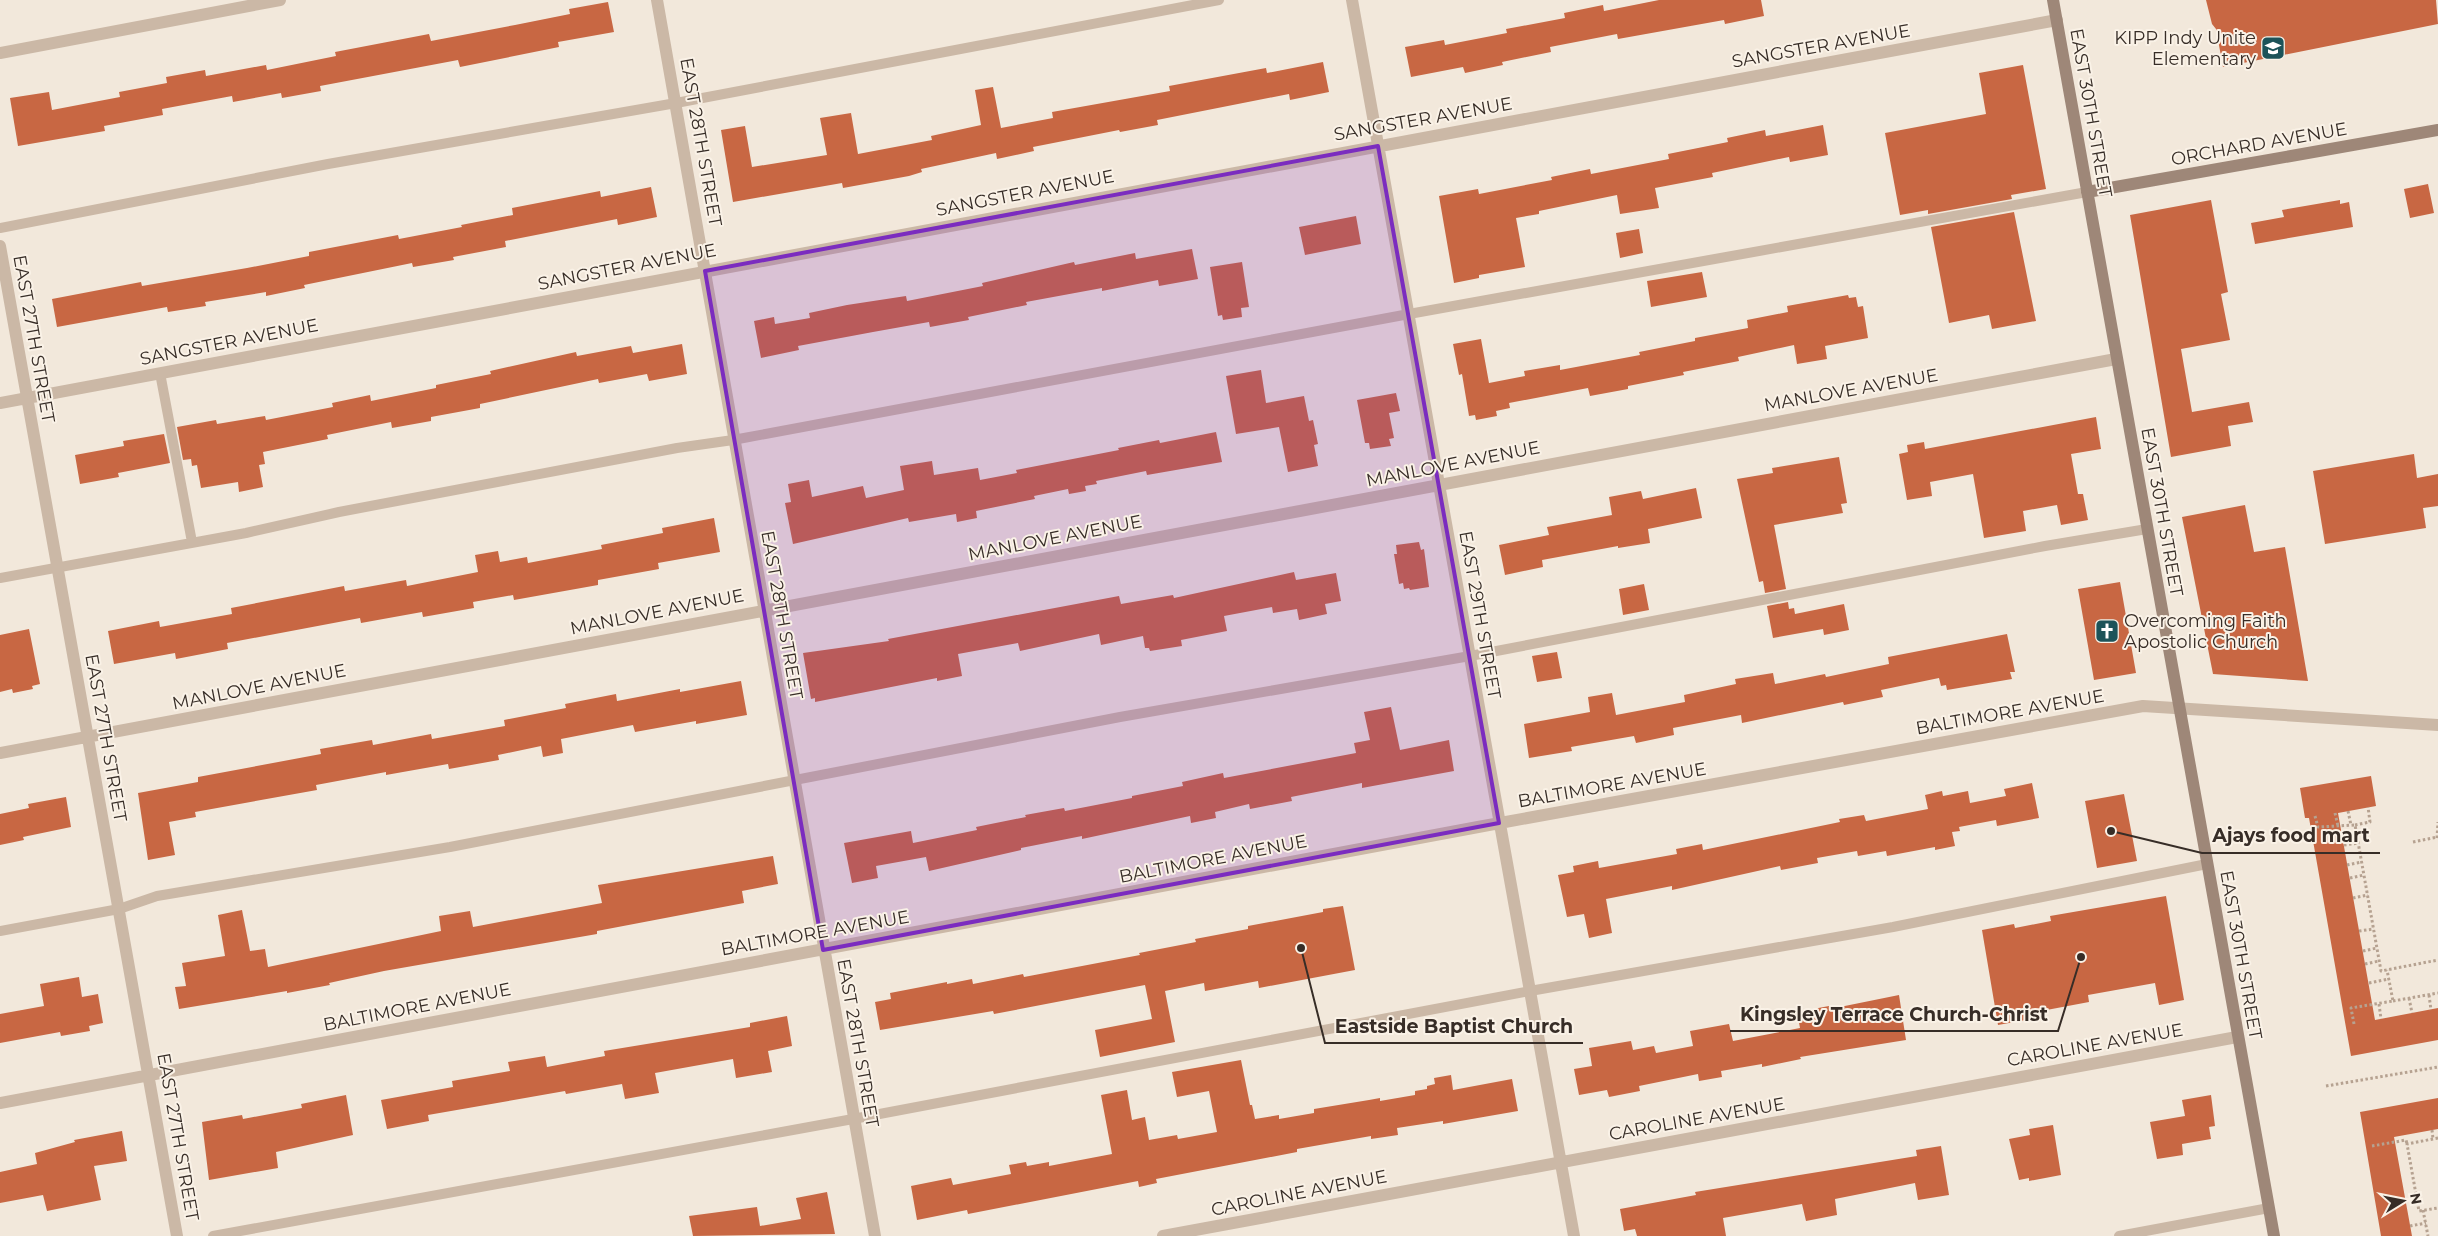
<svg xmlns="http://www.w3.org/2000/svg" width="2438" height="1236" viewBox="0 0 2438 1236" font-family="Montserrat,sans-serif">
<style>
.building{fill:#c86743}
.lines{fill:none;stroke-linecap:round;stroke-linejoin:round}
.path{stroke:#b6a291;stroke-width:3;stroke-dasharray:2.5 2.5;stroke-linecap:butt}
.lane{stroke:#cbb8a6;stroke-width:10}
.street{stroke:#cbb8a6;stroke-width:12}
.secondary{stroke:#9e8778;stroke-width:12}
.marked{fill:#7b2cbf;fill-opacity:0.2;stroke:#7b2cbf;stroke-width:4;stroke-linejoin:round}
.labels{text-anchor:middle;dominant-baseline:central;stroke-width:4;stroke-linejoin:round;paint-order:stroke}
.poi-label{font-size:18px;fill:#372d27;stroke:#faf2e7;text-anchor:end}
.street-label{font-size:18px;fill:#372d27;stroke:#faf2e7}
.leader{fill:none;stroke:#372d27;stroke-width:2}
.callout-dot{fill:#372d27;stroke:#faf2e7;stroke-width:2}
.callout-label{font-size:19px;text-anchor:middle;font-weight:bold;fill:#372d27;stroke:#faf2e7;stroke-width:4;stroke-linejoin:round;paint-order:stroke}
</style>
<rect width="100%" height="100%" fill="#f2e8db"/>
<path class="building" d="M1659 0H1761L1764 16 1725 24 1724 20 1618 39 1617 34 1550 47 1551 52 1502 62 1503 65 1465 73 1463 67 1411 77 1405 47 1444 40 1445 45 1507 33 1506 29 1565 18 1564 13 1603 5 1604 11Z
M2206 0H2436L2438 24 2223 67 2216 29 2212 24Z
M608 2 614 32 558 42 559 47 460 67 458 60 320 86 321 91 282 98 281 93 233 102 232 96 162 109 163 115 104 126 105 131 18 146 10 98 49 92 52 110 120 97 119 92 167 83 166 77 205 70 206 76 266 65 267 70 336 56 335 52 429 34 431 41 515 25 570 14 569 9Z
M1323 62 1329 92 1290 100 1289 94 1157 120 1158 125 1120 132 1119 130 1033 147 1034 151 997 159 996 153 921 169 922 172 909 176 843 188 842 183 733 202 721 130 745 126 752 167 827 155 820 118 851 113 858 154 932 140 931 136 981 125 975 90 993 87 1001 128 1053 118 1052 112 1170 91 1169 86 1266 68 1267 73Z
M2023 65 2046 189 2011 195 2012 199 1928 214V210L1900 215 1885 133 1986 114 1979 73Z
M1823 125 1828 155 1790 162 1789 157 1712 173 1713 177 1655 188 1659 208 1620 214 1617 195 1539 211V214L1516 218 1525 267 1479 275V278L1454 283 1439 196 1478 189 1479 194 1552 180 1551 177 1590 169 1591 174 1669 159 1668 154 1728 142 1727 138 1765 130 1766 136Z
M2428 184 2434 213 2410 218 2404 189Z
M651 187 657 217 618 225 617 219 505 241 506 247 453 257 454 260 413 267 412 263 304 285 305 288 266 296V292L205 302 206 306 168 312 167 307 57 327 52 299 141 282 142 286 247 268 309 256V252L398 235 399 239 462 227 461 225 513 215 512 208 600 191 601 197Z
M2211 200 2228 292 2221 294 2230 340 2181 349 2192 412 2249 402 2253 422 2228 426 2231 446 2171 457 2130 215Z
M2340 200V204L2349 202 2353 227 2255 244 2251 223 2284 217 2282 210Z
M2014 212 2036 321 1992 329 1989 315 1949 323 1931 227Z
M1356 216 1361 244 1305 255 1299 227Z
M1639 229 1643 253 1620 258 1616 233Z
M1192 249 1198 279 1159 286 1158 280 1102 291V288L1026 302 1027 305 968 317 969 320 930 327 929 322 873 332 798 346 799 350 761 358 754 321 774 317 775 324 810 318 809 313 847 305 906 296 907 301 983 286 982 283 1074 262 1075 265 1135 253 1136 259Z
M1242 262 1249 307 1241 308 1242 317 1223 320 1222 315 1218 316 1210 267Z
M1702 272 1707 297 1651 307 1647 281Z
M1848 295 1849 298 1856 297 1858 307 1863 306 1868 338 1825 346 1827 359 1797 364 1794 345 1738 357 1739 361 1683 372 1684 375 1628 386V389L1590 396 1588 388 1509 403 1510 408 1496 411 1497 416 1476 420 1475 415 1469 416 1462 374 1459 375 1453 344 1481 339 1489 383 1525 376 1524 371 1560 365V370L1640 355 1639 352 1695 341V338L1748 328 1747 320 1788 312 1787 306Z
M682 344 687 374 649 381 647 374 599 383 598 379 480 404V408L431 417V421L392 428 391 422 327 435 328 439 263 452 265 464 259 465 263 487 239 492 238 482 201 488 197 465 192 466 191 459 183 460 177 427 216 420 217 424 265 416 266 420 333 407 332 403 370 395 371 401 436 388V385L491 374 490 371 576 352 577 356 631 346 633 353Z
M1261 370 1266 403 1304 396 1309 421 1313 420 1318 444 1314 445 1318 466 1288 472 1279 427 1236 434 1226 376Z
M1396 393 1400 411 1389 413 1394 438 1389 439 1391 446 1370 449 1369 443H1365L1357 400Z
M2096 417 2101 449 2071 454 2078 494H2083L2088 520 2061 525 2057 505 2023 511 2026 531 1984 538 1973 474 1930 482 1932 496 1907 500 1899 454 1908 452 1907 445 1924 442 1925 449Z
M1216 432 1222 462 1147 475 1146 471 1096 481 1097 484 1085 486 1086 491 1069 494 1068 489 1034 496 1035 499 976 511 977 518 957 522 956 514 909 522 908 518 793 544 785 503 791 502 788 484 809 480 812 497 863 486 866 498 904 490 900 466 932 461 934 475 978 468 980 480 1017 473 1016 470 1119 450 1118 448 1159 440 1160 443Z
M164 434 170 463 118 473 119 477 80 484 75 455 124 446 123 441Z
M2414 454 2417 478 2438 474V506L2423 508 2426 528 2325 544 2313 471Z
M1839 457 1847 503 1841 504 1843 513 1774 525 1786 589 1765 593 1763 581 1759 582 1737 479 1773 473 1772 468Z
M1696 488 1702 518 1648 529 1650 543 1618 548V546L1542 560 1543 567 1505 575 1499 545 1549 535 1547 527 1612 515 1609 497 1641 491 1643 499Z
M2245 505 2254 552 2285 547 2308 681 2213 674 2182 517Z
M714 518 720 552 658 563 659 569 598 580V585L514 600 513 595 473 602 474 608 423 617 422 612 361 623 360 618 227 643 228 649 176 659 175 653 114 664 108 631 159 621 160 627 232 614 231 608 344 586 345 591 406 580 407 586 478 572 475 555 498 551 500 562 527 557 528 563 602 549 601 545 663 533 662 528Z
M1419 542 1421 550 1424 549 1429 587 1410 590 1409 588 1404 589 1403 583 1399 584 1394 554H1397L1396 545Z
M1294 572 1296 580 1336 573 1341 601 1325 604 1327 614 1299 620 1297 609 1273 613 1272 607 1224 616 1227 631 1181 640 1182 646 1150 651 1149 648H1145L1143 636 1101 645 1099 634 1020 651 1018 643 958 654 962 676 937 681V678L815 702V698L811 699 803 653 889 641 888 639 1119 596 1121 604 1173 595 1174 598Z
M2120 582 2136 673 2094 680 2078 589Z
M1644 584 1649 610 1623 615 1619 589Z
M1788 602 1789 609 1794 608 1795 614 1844 604 1849 630 1824 635 1823 629 1773 638 1767 606Z
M29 629 40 684 32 686 33 689 13 693 12 689 0 692V635Z
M2007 634 2015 672H2010L2012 679 1947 690 1946 685 1941 686 1939 678 1881 690 1883 697 1844 705 1843 702 1742 723 1741 715 1673 728 1674 735 1636 743 1634 736 1571 747 1572 751 1529 758 1524 724 1590 712 1588 697 1612 693 1616 715 1685 702 1684 695 1736 684 1735 679 1773 673 1775 684 1825 674 1826 677 1889 664 1888 657Z
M1557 652 1562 678 1537 682 1532 656Z
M741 681 747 715 696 724V721L635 732 633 725 561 739 563 753 543 757 541 746 498 755 499 760 449 769 448 764 386 775V772L316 785 317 790 195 812 196 817 169 822 175 855 148 860 138 793 198 782V777L321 754 320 749 372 740 373 745 431 734 432 739 505 726 504 720 566 708 565 704 616 694 617 701 680 689V692Z
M1391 707 1400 750 1449 740 1454 771 1362 788V783L1291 797 1292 801 1250 809 1249 804 1215 812 1216 818 1191 823 1190 816 1082 839V836L1021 848V850L929 871 926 857 876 866 878 878 852 883 844 843 911 831 913 843 977 830 976 827 1026 817 1025 815 1064 808 1065 811 1132 798V796L1183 786 1182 782 1223 773 1224 778 1356 753 1354 743 1370 740 1364 712Z
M2371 776 2376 806 2338 813 2375 1020 2438 1008V1040L2351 1056 2309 818H2305L2300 788Z
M2032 783 2039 818 1997 826 1996 820 1959 827 1960 831 1952 832 1955 846 1935 850V847L1887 856 1886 851 1858 856 1857 851 1817 858 1818 863 1781 870 1780 866 1672 890V886L1606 899 1612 933 1589 938 1584 914 1567 917 1558 875 1574 872 1573 866 1598 861 1599 868 1677 854 1676 849 1702 844 1703 850 1840 822 1839 819 1864 815 1866 821 1928 809 1925 795 1942 791 1943 796 1968 791 1970 803 2006 796 2004 789Z
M2124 794 2137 861 2097 868 2085 801Z
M66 797 71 827 23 837 24 840 0 845V814L29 808 28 804Z
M773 856 778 884 742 891 744 903 597 931V934L384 971 329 983 330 985 287 993V991L179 1009 175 987 186 986 182 963 225 956 218 915 242 910 250 951 265 949 268 967 441 931 439 916 470 911 473 927 602 903 598 885Z
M2166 896 2184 1000 2159 1005 2155 983 2088 995 2089 1002 2030 1013 2031 1019 1998 1025 1982 930 2014 924 2015 928 2051 921 2050 916Z
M1343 906 1355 970 1259 988 1258 981 1205 991 1204 983 1165 991 1175 1042 1100 1057 1095 1030 1152 1019 1145 985 994 1014 993 1011 880 1030 875 1002 891 999 890 993 947 982V984L972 979 973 984 1023 974 1024 977 1140 955 1139 953 1196 942 1195 939 1248 929V926L1323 912V909Z
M79 977 82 997 98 994 103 1023 89 1026 90 1031 61 1036 60 1032 0 1043V1014L44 1006 40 984Z
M1899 995 1906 1040 1800 1057 1801 1059 1762 1067V1064L1721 1071 1722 1077 1699 1081 1698 1074 1639 1086 1640 1091 1609 1097 1607 1090 1579 1095 1574 1069 1592 1066 1589 1048 1631 1041 1633 1050 1654 1046 1656 1053 1693 1046 1690 1031 1729 1024 1733 1041 1800 1028 1797 1012 1829 1006 1830 1009Z
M787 1016 792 1046 768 1051 772 1072 736 1078 733 1059 655 1073 659 1093 625 1099 622 1084 566 1094 565 1091 428 1115 429 1121 387 1129 381 1100 453 1087 452 1081 510 1071 508 1062 545 1056 547 1067 605 1056 604 1051 750 1027V1023Z
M1241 1060 1250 1105H1252L1255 1119 1279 1115V1119L1314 1113V1109L1369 1100 1380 1098V1101L1415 1095V1091L1427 1089V1086L1435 1084 1434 1078 1451 1075 1453 1090 1512 1079 1518 1111 1443 1124V1121L1397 1128 1398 1135 1371 1139V1136L1297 1149V1152L1156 1179 1157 1183 1139 1187 1138 1181 968 1214 967 1210 917 1220 911 1186 951 1178 953 1185 1011 1174 1009 1165 1026 1162 1027 1166 1049 1162V1166L1112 1154 1101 1095 1127 1090 1132 1120 1145 1117 1149 1140 1177 1135 1178 1139 1217 1132 1209 1091 1177 1097 1172 1072Z
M346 1095 353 1135 276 1152 278 1168 209 1180 202 1122 242 1115 243 1119 302 1108 301 1104Z
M2211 1095 2215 1126 2209 1127 2211 1139 2182 1144 2183 1155 2157 1159 2150 1122 2185 1116 2182 1100Z
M2438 1098V1129L2394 1137 2412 1236H2381L2360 1112Z
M2053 1125 2061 1175 2029 1181V1178L2019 1180 2009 1139 2030 1135 2029 1129Z
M122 1131 127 1161 94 1166 101 1200 47 1211 43 1195 0 1203V1172L37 1164 35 1153 75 1142 74 1140Z
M1941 1146 1949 1195 1918 1200 1915 1183 1835 1199 1837 1215 1806 1221 1802 1204 1723 1218 1726 1236H1637L1635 1229 1624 1231 1620 1209 1696 1195 1695 1192 1917 1156 1916 1150Z
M827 1192 835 1234 693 1236 689 1216 757 1207 760 1226 801 1219 796 1198Z"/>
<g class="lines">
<path class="path" d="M2348 811 2351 825
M2335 813 2338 826
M2315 816 2318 827 2355 825 2381 971 2438 960
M2355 825 2370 822 2368 807
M2437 838 2438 822
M2413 842 2438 837
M2344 845 2359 843
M2347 865 2362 862
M2350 878 2364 875
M2353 898 2368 895
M2359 931 2374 929
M2363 951 2377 948
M2365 964 2379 961
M2369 983 2389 979
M2429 995 2431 1010
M2409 998 2412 1013
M2393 1001 2438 993
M2379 1004 2381 1019
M2354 1024 2351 1008 2393 1001 2387 970
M2326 1086 2438 1067
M2432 1130 2433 1139
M2438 1138 2407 1144 2419 1211 2438 1208
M2372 1146 2406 1140 2407 1144
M2423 1210 2428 1236
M2410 1226 2426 1223"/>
<path class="lane" d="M0 228 328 164 676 103 1219 0
M160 373 192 542
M0 578 246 533 339 512 677 448 733 440 1409 314 2087 192
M0 931 119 909 157 896 450 847 1120 717 1470 656 2045 546 2147 529
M213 1236 853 1119 1530 991 1893 927 2207 864
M2119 1236 2269 1208"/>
<path class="street" d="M657 0 875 1236
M1352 0 1574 1236
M0 53 280 0
M0 246 177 1236
M0 403 2057 20
M0 753 2116 359
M0 1103 1478 827 2143 706 2438 725
M1163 1236 2237 1037"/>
<path class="secondary" d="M2053 0 2274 1236
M2087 192 2438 130"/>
</g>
<path class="marked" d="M1378 146 1499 823 823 950 705 271Z"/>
<defs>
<g id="school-square" transform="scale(1.25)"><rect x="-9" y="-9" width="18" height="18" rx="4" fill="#1c5359" stroke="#faf2e7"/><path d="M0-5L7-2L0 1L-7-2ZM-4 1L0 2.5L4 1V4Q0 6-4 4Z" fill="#fff"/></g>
<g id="church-square" transform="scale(1.25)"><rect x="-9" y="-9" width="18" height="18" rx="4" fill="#1c5359" stroke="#faf2e7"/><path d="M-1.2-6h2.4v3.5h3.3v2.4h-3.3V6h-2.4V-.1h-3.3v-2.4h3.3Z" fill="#fff"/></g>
</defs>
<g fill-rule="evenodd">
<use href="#school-square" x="2273" y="48"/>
<use href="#church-square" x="2107" y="631"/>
</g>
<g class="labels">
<g class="poi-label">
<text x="2256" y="38">KIPP Indy Unite<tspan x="2256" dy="21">Elementary</tspan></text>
<text x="2124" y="621" text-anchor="start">Overcoming Faith<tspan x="2124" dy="21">Apostolic Church</tspan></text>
</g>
<g class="street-label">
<text transform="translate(1821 46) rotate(-10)">SANGSTER AVENUE</text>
<text transform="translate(2091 113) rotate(80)">EAST 30TH STREET</text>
<text transform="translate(1423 119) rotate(-10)">SANGSTER AVENUE</text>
<text transform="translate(701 142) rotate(80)">EAST 28TH STREET</text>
<text transform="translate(2259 144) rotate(-10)">ORCHARD AVENUE</text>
<text transform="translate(1025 193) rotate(-11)">SANGSTER AVENUE</text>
<text transform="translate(627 267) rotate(-11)">SANGSTER AVENUE</text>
<text transform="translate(34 339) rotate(80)">EAST 27TH STREET</text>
<text transform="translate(229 342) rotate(-11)">SANGSTER AVENUE</text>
<text transform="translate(1851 390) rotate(-10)">MANLOVE AVENUE</text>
<text transform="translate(1453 464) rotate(-11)">MANLOVE AVENUE</text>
<text transform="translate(2162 512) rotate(80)">EAST 30TH STREET</text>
<text transform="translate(1055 538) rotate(-11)">MANLOVE AVENUE</text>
<text transform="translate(657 612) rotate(-11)">MANLOVE AVENUE</text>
<text transform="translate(782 615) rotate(80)">EAST 28TH STREET</text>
<text transform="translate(1480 615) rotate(80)">EAST 29TH STREET</text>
<text transform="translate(259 687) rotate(-11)">MANLOVE AVENUE</text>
<text transform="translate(2010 712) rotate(-10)">BALTIMORE AVENUE</text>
<text transform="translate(106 738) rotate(80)">EAST 27TH STREET</text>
<text transform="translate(1612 785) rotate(-10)">BALTIMORE AVENUE</text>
<text transform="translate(1213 859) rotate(-11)">BALTIMORE AVENUE</text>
<text transform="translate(815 933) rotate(-10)">BALTIMORE AVENUE</text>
<text transform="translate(2241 955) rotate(80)">EAST 30TH STREET</text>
<text transform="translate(417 1007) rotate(-11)">BALTIMORE AVENUE</text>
<text transform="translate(858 1043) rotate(80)">EAST 28TH STREET</text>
<text transform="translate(2095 1045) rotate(-10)">CAROLINE AVENUE</text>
<text transform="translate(1697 1119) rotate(-10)">CAROLINE AVENUE</text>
<text transform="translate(178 1137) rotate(80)">EAST 27TH STREET</text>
<text transform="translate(1299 1193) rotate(-11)">CAROLINE AVENUE</text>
</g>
</g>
<path class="leader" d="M2111 831L2202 853H2380M2081 957L2058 1031H1730M1301 948L1325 1043H1583"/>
<g class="callout-dot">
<circle cx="2111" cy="831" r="5"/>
<circle cx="2081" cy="957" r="5"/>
<circle cx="1301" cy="948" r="5"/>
</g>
<g class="callout-label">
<text x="2291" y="842">Ajays food mart</text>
<text x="1894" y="1021">Kingsley Terrace Church-Christ</text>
<text x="1454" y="1033">Eastside Baptist Church</text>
</g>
<g transform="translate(2403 1201) rotate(80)" stroke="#faf2e7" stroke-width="4" paint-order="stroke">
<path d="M0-4L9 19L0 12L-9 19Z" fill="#372d27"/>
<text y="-8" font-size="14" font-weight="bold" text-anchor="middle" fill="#372d27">N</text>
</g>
</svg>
